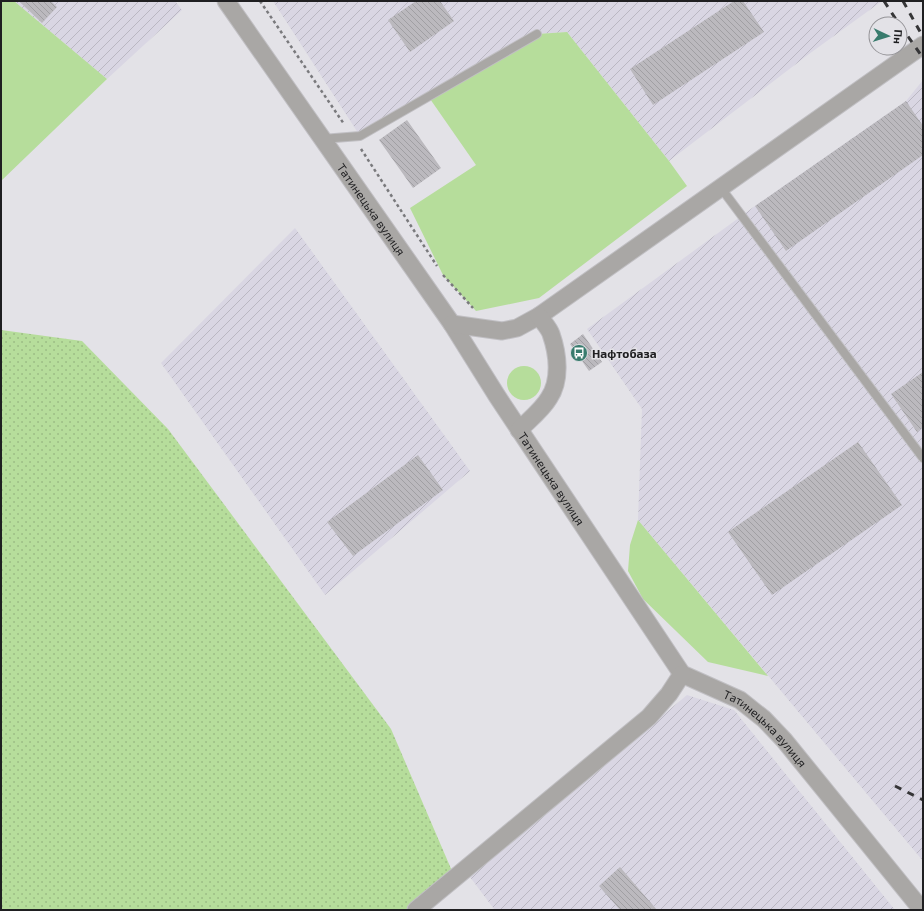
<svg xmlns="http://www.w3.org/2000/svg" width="924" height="911" viewBox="0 0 924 911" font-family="'Exo 2',sans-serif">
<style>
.industrial{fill:url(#industrial-furrows)}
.grass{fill:#b6dd9b}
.park{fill:url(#park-dots)}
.building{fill:url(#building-back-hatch)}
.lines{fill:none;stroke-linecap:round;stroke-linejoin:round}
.service-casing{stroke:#c0bfc3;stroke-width:10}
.minor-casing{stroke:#c0bfc3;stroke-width:19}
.path{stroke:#79797c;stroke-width:2.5;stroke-dasharray:3 3;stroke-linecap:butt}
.service{stroke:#a9a7a5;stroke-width:8}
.minor{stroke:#a9a7a5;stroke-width:17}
.rail{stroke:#353537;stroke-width:3;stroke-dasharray:7 7;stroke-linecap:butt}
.labels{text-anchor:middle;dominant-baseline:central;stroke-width:3;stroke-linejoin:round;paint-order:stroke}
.street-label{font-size:12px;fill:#1f1f21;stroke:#e3e2e7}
.poi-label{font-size:12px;font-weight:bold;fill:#1f1f21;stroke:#e3e2e7;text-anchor:start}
</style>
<defs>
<pattern id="industrial-furrows" width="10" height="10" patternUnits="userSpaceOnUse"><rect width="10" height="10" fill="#d9d6e3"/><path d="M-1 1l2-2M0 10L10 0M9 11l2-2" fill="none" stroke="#bab7c2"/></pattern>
<pattern id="park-dots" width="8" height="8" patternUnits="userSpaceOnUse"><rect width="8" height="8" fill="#b6dd9b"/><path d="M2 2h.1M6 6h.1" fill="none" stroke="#9cbd85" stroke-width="1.8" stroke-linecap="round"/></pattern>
<pattern id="building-back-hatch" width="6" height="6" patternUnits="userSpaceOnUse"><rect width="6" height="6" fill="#bbb9be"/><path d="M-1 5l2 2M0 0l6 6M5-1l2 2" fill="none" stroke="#a09fa3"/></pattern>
</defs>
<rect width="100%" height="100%" fill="#e3e2e7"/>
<path class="industrial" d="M14 1H175L182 10 107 79Z
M273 1H882L809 54 669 161 567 32 537 34 360 136Z
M923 80V861L638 520 642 409 587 329 755 206 906 101Z
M295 228 470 471 325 595 161 363Z
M687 695 734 710 895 910H493L494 909 470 877Z"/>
<path class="grass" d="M1 1H14L107 79 1 181Z
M567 32 669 161 687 186 539 298 476 311 443 275 410 208 476 165 428 96 537 34Z
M507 383a17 17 0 1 1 34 0a17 17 0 1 1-34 0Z
M638 520 768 676 708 662 643 599 628 571 630 545Z"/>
<path class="park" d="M1 330 82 341 168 429 391 729 455 878 417 910H1Z"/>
<path class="building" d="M19 1H51L57 7 42 23Z
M416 1H440L454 21 410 52 388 20Z
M734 1H743L764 32 653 105 630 69Z
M906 101 923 126V155L786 251 755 206Z
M407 120 441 168 413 188 379 140Z
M583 334 602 362 589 371 570 344Z
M923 372V427L917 432 891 394Z
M858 442 902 505 772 595 728 532Z
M418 455 443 490 353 556 327 522Z
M620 867 657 910H620L599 886Z"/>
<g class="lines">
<g class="service-casing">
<path id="service" d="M322 139 360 136 537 34
M721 188 923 458"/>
</g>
<g class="minor-casing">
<g id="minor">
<path id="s1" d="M226 1 452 324 497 396 682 674 740 700 764 719 784 740 922 910"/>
<path d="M452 324 502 331 517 328 539 316 923 45"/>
<path d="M519 430C529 420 542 410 549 398 561 380 558 354 551 334 549 328 543 322 539 316"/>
<path d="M416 910 649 717 669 694 682 674"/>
</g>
</g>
<path class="path" d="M260 1 344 124
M361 149 437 266
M443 275 473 308"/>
<use href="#service" class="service"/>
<use href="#minor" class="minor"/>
<path class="rail" d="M884 1 899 24
M903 1 923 37
M900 25 923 58
M895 786 923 800"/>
</g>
<defs>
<g id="bus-disc" transform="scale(0.9)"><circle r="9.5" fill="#387b6d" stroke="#e3e2e7"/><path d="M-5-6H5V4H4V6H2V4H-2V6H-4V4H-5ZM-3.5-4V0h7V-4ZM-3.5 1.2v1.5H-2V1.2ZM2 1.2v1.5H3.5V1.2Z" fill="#fff"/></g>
</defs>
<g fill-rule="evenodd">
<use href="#bus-disc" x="579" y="353"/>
</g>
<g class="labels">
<g class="street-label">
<text stroke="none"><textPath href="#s1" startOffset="254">Татинецька вулиця</textPath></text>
<text stroke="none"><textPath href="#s1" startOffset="578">Татинецька вулиця</textPath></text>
<text stroke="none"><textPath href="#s1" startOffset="914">Татинецька вулиця</textPath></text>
</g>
<g class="poi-label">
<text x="592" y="353">Нафтобаза</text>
</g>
</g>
<rect width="924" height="911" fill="none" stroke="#1f1f21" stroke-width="4"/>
<g transform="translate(888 36) rotate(94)"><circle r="19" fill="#e3e2e7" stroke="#959498"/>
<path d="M0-3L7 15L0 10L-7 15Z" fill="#387b6d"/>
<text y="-6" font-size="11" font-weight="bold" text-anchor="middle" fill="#1f1f21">Пн</text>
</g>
</svg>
